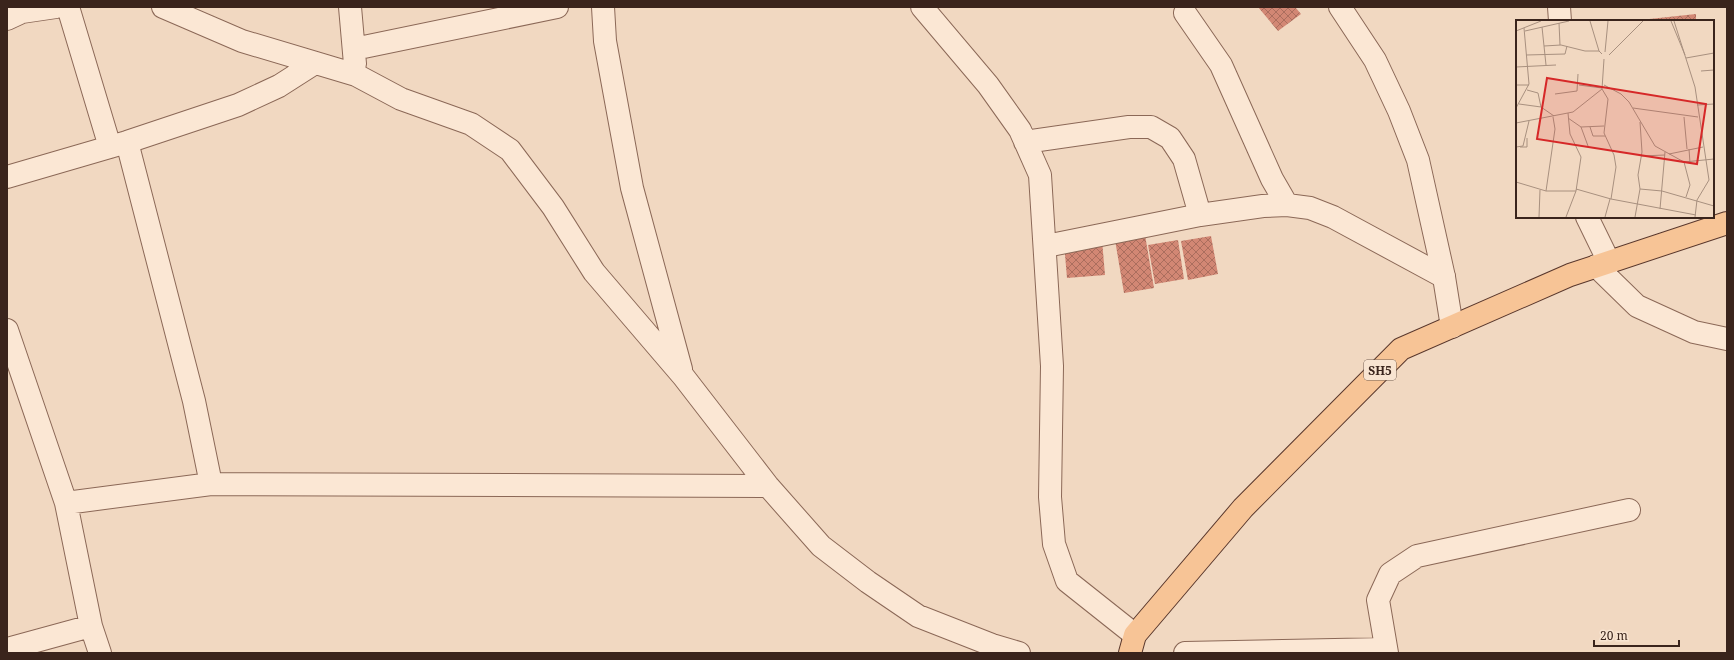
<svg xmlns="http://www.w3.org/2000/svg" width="1734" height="660" viewBox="0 0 1734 660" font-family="'Noto Serif',serif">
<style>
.building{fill:url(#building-cross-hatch)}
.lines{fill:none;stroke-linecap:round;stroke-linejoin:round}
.minor-casing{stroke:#8b6857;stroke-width:24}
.tertiary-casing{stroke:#8b6857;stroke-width:24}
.primary-casing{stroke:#59372c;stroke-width:24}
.minor{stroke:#fbe7d4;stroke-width:22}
.tertiary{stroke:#fbe7d4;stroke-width:22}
.primary{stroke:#f7c496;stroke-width:22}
.labels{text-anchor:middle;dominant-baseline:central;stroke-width:4;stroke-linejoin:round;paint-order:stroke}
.shield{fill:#f8e4d1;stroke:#735e52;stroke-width:1}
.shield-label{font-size:12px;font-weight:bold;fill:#3a241c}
.inset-road{fill:none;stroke:#a8907f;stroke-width:1}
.view{fill:#d62828;fill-opacity:0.15;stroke:#d62828;stroke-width:2}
.inset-edge{fill:none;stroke:#3a241c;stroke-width:2}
</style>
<defs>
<pattern id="building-cross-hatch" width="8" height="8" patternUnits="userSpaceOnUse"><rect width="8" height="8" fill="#d28774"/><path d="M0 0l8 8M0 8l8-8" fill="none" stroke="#ab6e5e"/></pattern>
</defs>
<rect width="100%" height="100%" fill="#f1d8c1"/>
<path class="building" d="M1258 7H1295L1301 14 1278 31Z
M1696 14V21H1640V20Z
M1145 235 1154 288 1124 293 1115 240Z
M1211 236 1218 274 1188 280 1181 241Z
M1102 240 1105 275 1067 278 1064 243Z
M1178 240 1184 279 1155 284 1148 245Z"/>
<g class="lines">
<g class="minor-casing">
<path id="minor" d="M68 7 110 147
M163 7 242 41 356 75 401 99 471 124 510 150 553 207 594 272 683 376 768 486 821 546 868 582 918 616 992 645 1019 653
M350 7 355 64
M603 7 605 41 632 188 681 369
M922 7 988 85 1020 130 1040 175 1052 366 1050 497 1054 544 1067 581 1135 635
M1559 7 1560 21
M1185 13 1221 65 1272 179 1287 205
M7 19 22 12 56 7
M354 49 557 7
M127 142 194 401 211 484
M1025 142 1129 127H1151L1170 138 1184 159 1200 215
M7 177 127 142 238 105 279 86 315 63
M1587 217 1609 262
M1046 246 1200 215 1263 206 1287 205 1310 208 1333 217 1444 277
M1596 266 1637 306 1694 332 1727 339
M7 330 66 503 91 626 100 653
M66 503 211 484 768 486
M7 649 91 626
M1185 653 1386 649
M1387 653 1378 600 1390 574 1417 556 1629 510"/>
</g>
<g class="tertiary-casing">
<path id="tertiary" d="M1340 7 1375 60 1399 111 1418 160 1444 277 1452 327"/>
</g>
<g class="primary-casing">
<path id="primary" d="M1130 653 1135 635 1243 508 1401 349 1570 275 1727 223"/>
</g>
<use href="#minor" class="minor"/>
<use href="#tertiary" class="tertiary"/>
<use href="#primary" class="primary"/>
</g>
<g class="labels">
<rect class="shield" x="1364" y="360" width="32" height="20" rx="3"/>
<g class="shield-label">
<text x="1380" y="370">SH5</text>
</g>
</g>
<g transform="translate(1516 20)">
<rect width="198" height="198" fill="#f1d8c1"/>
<path class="inset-road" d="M74 1 83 31 86 34M155 1 169 35M158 1 179 67 193 160 181 180 179 197M43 3 44 25M26 7 30 45M0 11 25 1M9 11 53 1M28 26 45 25 69 31H83M89 32 92 1M10 35 49 34 51 26M93 35 127 1M170 38 198 33M0 47 40 45M185 51 198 50M0 65H13M63 65 86 68M88 65 105 74 113 82 139 126 168 142 198 139M86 69 92 79 88 113 98 135 100 147 95 179M11 70 22 73 25 87M39 74 61 71 62 54M3 84 25 87 38 96M181 85 198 84M0 88 13 64 8 8M117 88 182 97M168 97 171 129M52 98 65 107 88 106M0 103 57 92 86 69 88 39M65 107 72 126M74 107 77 116H89M0 127 7 126 13 101M4 127H11V118M173 129 174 143M153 134 187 127M125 136 149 135M0 140V193M168 142 174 165 170 177M0 162 30 171H60M60 169 95 179 180 195M124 169 146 171 198 186M30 171 39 109 37 97M144 189 149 132M23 197 24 170M50 197 60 171 65 137 54 114 52 93M89 197 94 179M119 197 124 169 122 155 126 132 124 102"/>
<path class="view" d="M31 58 190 84 181 144 21 119Z"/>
<rect width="198" height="198" class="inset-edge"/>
</g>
<rect width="1734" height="660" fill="none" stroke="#3a241c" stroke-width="16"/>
<path d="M1594 640v6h85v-6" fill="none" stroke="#3a241c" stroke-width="2"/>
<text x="1600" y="640" font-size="12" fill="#3a241c" stroke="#f8e4d1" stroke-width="3" paint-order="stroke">20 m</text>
</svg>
